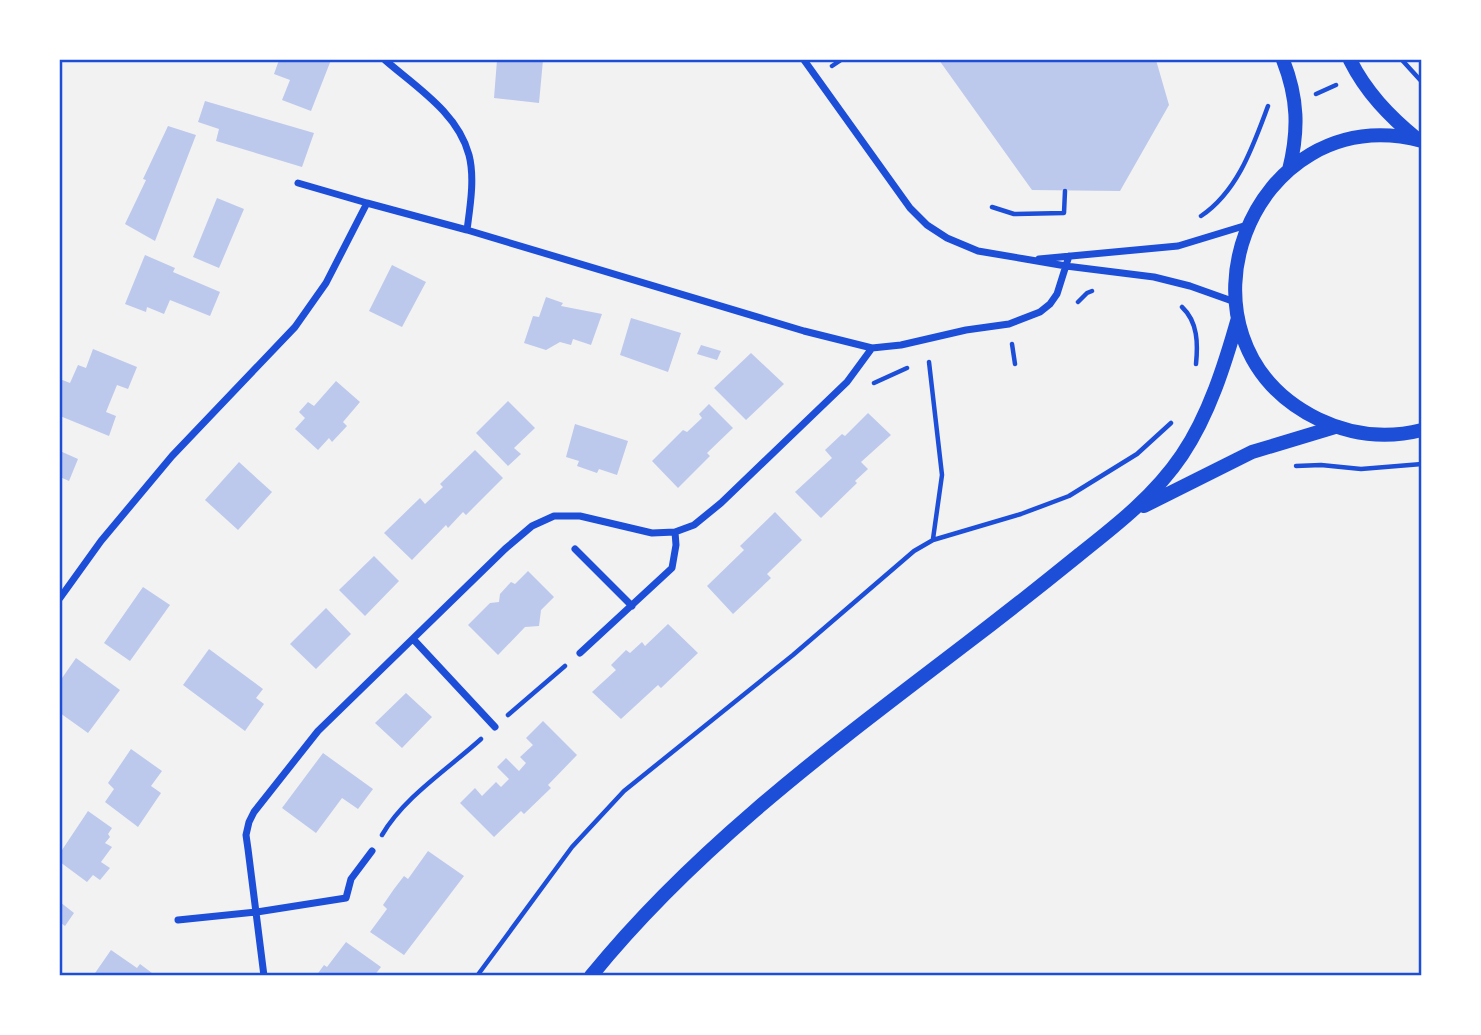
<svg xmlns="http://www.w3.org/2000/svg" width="1481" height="1035" viewBox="0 0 1481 1035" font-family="'Asap Condensed',sans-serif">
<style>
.building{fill:#bdc9ec}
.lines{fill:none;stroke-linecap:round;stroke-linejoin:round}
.path{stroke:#1d4ed8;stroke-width:4.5}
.minor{stroke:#1d4ed8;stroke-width:7}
.secondary{stroke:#1d4ed8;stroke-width:14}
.neatline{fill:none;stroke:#1d4ed8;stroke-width:2.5}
</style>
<rect width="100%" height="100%" fill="#f2f2f2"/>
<path class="building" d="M279 60H331L311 111 282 100 290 80 274 74Z
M497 60H543L539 103 494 98Z
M939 60H1156L1169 105 1120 191 1032 190Z
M205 101 314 133 302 167 216 141 219 129 198 122Z
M168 126 196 135 155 241 125 224 146 180 143 179Z
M217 198 244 209 219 268 193 257Z
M145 255 175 268 173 272 220 292 210 316 170 300 164 314 147 307 146 312 125 304Z
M392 265 426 282 402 327 369 311Z
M546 297 563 303 561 306 602 314 591 345 573 339 571 345 560 342 546 350 524 343 533 316 539 317Z
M631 318 681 333 668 372 620 355Z
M701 345 721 351 717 360 697 354Z
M93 349 137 367 128 389 117 385 106 412 116 416 109 436 60 416V379L70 383 78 365 86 368Z
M751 353 784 384 746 420 714 388Z
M336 381 360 402 343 422 347 426 332 442 329 438 318 450 295 429 305 418 299 412 308 402 314 406Z
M508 401 535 428 514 448 521 454 508 466 476 433Z
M709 404 733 428 707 453 710 456 678 488 652 461 683 430 687 432 702 418 699 414Z
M868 413 891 435 861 462 868 469 855 481 857 483 821 518 795 492 832 458 825 450 842 434 845 436Z
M575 424 628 441 617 475 599 469 597 473 577 466 579 461 566 457Z
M475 450 503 478 466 515 463 512 448 528 446 525 412 560 384 533 420 498 425 504 443 487 440 484Z
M60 451 78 459 69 481 60 477Z
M239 462 272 492 238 530 205 500Z
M775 512 802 540 767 574 771 578 733 614 707 586 744 550 740 546Z
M374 556 399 581 365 616 339 590Z
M528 571 554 597 541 610 539 626 525 627 498 655 468 625 490 603 499 602 500 594 511 582 515 584Z
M143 587 170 605 130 661 104 643Z
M326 608 351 634 316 669 290 644Z
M668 624 698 653 661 688 658 685 621 719 592 692 616 670 611 665 626 650 630 653 642 642 645 646Z
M209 649 263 689 256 698 264 704 245 731 183 685Z
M76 658 120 690 88 733 60 713V681Z
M406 693 432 717 402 748 375 723Z
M543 721 577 755 548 785 551 788 524 814 521 811 494 837 460 803 475 788 482 796 496 782 501 787 509 779 497 767 506 758 519 771 526 763 520 757 533 745 526 738Z
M131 749 162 771 151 786 161 793 138 827 105 802 114 789 108 783Z
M323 753 373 789 358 809 342 798 316 833 282 808Z
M88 811 112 828 108 834 110 837 105 843 112 847 101 862 110 868 100 880 93 875 87 882 60 862V853Z
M428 851 464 876 404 955 370 932 387 909 383 905 394 889 404 876 408 879Z
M60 902 74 913 65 926 61 923 60 926Z
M346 942 381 967 374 976H316L324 965 327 967Z
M111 950 137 968 140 964 156 976H93Z"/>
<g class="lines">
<path class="path" d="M1402 60 1422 82
M832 66 841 60
M1316 94 1336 85
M992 207 1014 214 1064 213 1065 191
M1201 216C1238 191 1253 146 1268 106
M1078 302 1087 293 1092 291
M1182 307C1198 322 1198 344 1196 364
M1012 344 1015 364
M929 362 942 475 933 539
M874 383 907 368
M1296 466 1321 465 1361 469 1422 464
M508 715 565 666
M382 835C404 797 448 769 481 739
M477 976 572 847 624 791 793 655 914 551 933 540 1021 514 1069 496 1137 454 1171 423"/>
<path class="minor" d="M385 60C416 87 458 113 469 155 475 178 470 207 467 230
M804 60 910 208 927 225 947 238 978 251 1066 266 1154 277 1190 286 1235 302
M298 183 367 203
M1039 259 1178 246 1247 225
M575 549 632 606
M60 598 101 541 172 456 295 327 326 283 367 203 467 230 804 331 872 348 901 345 966 330 1009 324 1040 312 1050 304 1057 294 1069 256
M414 640 495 727
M580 653 672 568 676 545 675 532
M178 920 257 912 346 898 351 879 372 851
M264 976 248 849 246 835 249 822 254 812 318 731 505 549 532 526 554 516H580L652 533 675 532 694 525 721 503 847 382 872 348"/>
<path class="secondary" d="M1283 60C1298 98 1299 130 1289 170
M1350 60C1366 92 1389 116 1417 139
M1422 141C1250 96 1158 340 1318 419 1351 435 1386 439 1422 430
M1144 506 1252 452 1335 427
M591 976C697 845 835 744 967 643 1005 614 1043 584 1080 554 1118 524 1155 495 1182 455 1209 415 1225 364 1238 318"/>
</g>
<rect width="1481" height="1035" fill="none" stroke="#ffffff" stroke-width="122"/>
<rect x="61" y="61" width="1359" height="913" class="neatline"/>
</svg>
